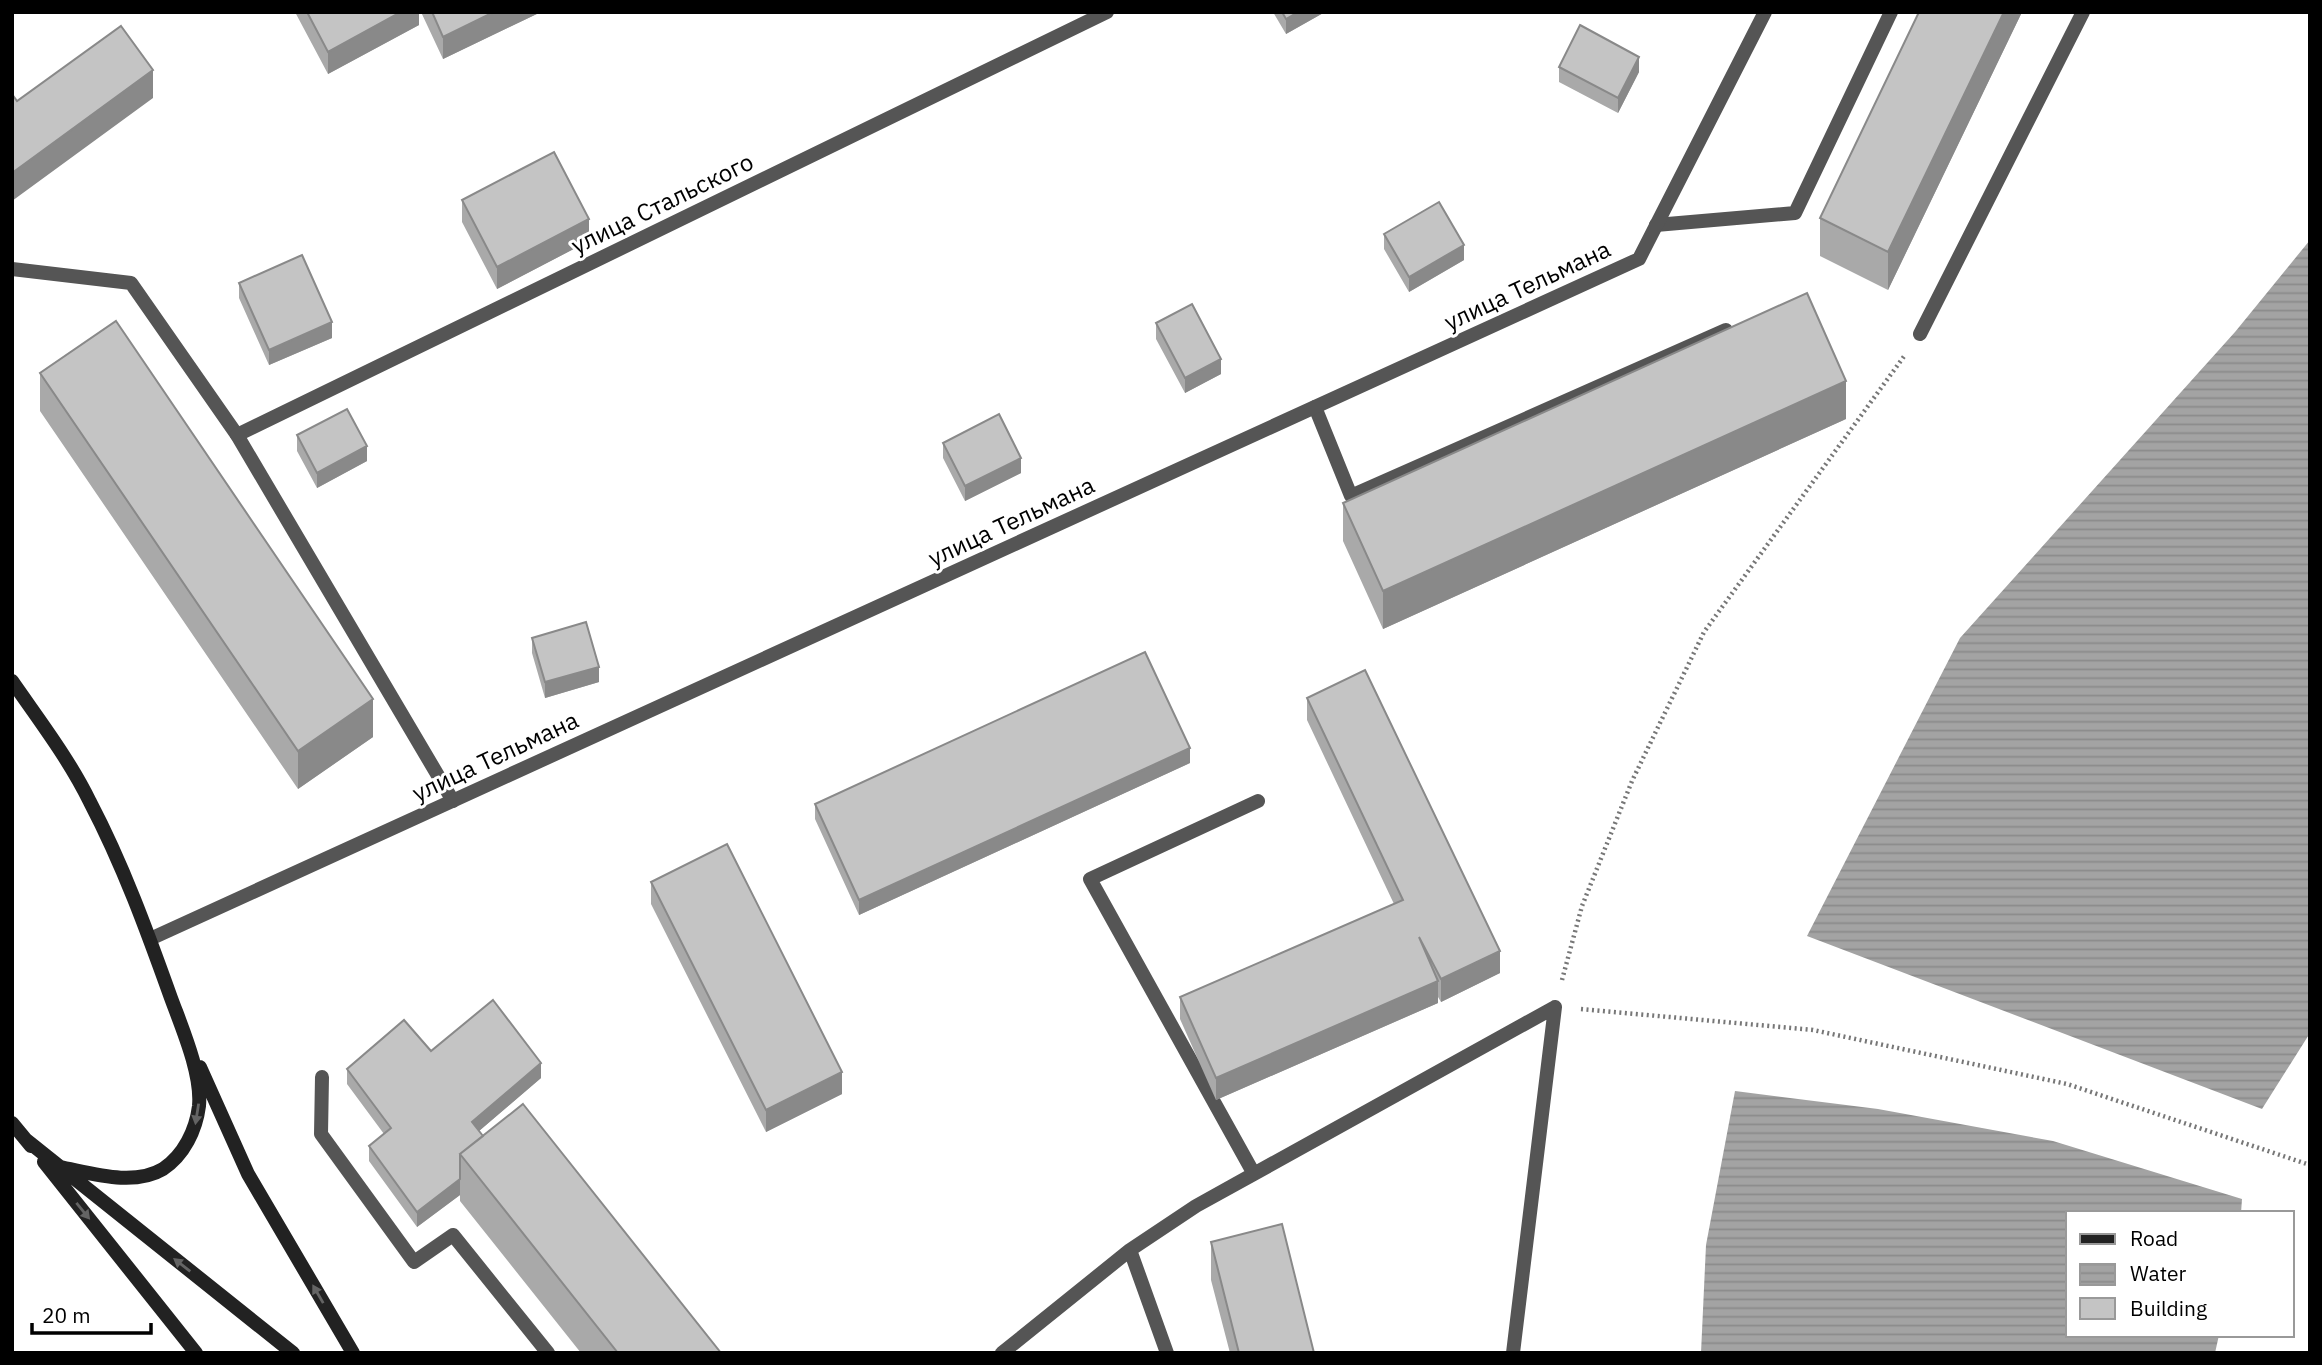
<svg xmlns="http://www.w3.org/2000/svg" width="2322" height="1365" viewBox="0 0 2322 1365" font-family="'IBM Plex Sans',sans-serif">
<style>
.water{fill:url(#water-rules)}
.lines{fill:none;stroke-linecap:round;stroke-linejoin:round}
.path{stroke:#777;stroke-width:4.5;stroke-dasharray:2 3.5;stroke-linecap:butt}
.service{stroke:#555;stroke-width:14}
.minor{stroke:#555;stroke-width:14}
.secondary{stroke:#222;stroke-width:14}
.wall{fill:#a9a9a9}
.shaded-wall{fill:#898989}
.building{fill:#c4c4c4;stroke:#898989;stroke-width:2}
.oneway{fill:#646464}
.labels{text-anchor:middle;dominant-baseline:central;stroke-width:6;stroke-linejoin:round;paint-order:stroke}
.street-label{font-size:24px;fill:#000;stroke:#fff}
</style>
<defs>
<pattern id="water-rules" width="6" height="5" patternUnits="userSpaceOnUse" patternTransform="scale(1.75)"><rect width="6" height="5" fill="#a3a3a3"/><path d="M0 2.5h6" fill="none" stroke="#8b8b8b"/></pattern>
</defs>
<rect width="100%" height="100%" fill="#fff"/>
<path class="water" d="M2310 240V1033L2262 1109 1807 936 1960 638 2235 332Z
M1735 1091 1878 1109 2053 1141 2242 1199 2241 1213H2068V1335H2219L2215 1353H1701L1706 1245Z"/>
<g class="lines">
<path class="path" d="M1562 980 1582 906 1632 781 1704 632 1905 355
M1581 1009 1813 1030 2067 1084 2310 1165"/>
<path class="service" d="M1656 225 1795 213 1891 12
M12 269 131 283 237 435 453 801
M1920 334 2083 12
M1315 407 1351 496 1726 330
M322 1077 321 1134 414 1262 453 1235 548 1353
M1254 1174 1090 879 1258 801
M1130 1250 1167 1353
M1002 1353 1130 1250 1196 1206 1555 1007
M1513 1353 1555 1007"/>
<path class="minor" d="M237 435 1107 12
M150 939 1639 259 1765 12"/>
<path class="secondary" d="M12 681C39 720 69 759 90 802 123 865 147 931 171 998 182 1028 202 1074 199 1106 196 1130 184 1155 163 1169 133 1187 91 1173 59 1167
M200 1067 248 1174 353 1353
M12 1123 31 1146
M25 1139 293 1353
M44 1162 196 1353"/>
</g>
<path class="wall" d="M295 12H419V25L328 74Z
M421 12H541L443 59Z
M1273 12H1325L1286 34Z
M1919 12H2022L1888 290 1820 256V218Z
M1559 67 1639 72 1618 113 1559 82Z
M462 200 589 241 497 289 462 222Z
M1384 234 1464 260 1409 292 1384 249Z
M239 283 332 338 269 365 239 298Z
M1156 323 1221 374 1185 393 1156 339Z
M40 373 373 737 298 789 40 411Z
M1846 419 1383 629 1343 541V503Z
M297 435 367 461 317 488 297 451Z
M943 443 1021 473 965 501 943 458Z
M532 638 599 682 545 698 532 653Z
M1307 698 1500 973 1441 1002 1438 997V1003L1216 1100 1180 1019V997L1394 904 1307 720Z
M1190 763 859 915 815 819V804Z
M651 882 842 1094 766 1132 651 904Z
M431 1051 541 1078 479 1131 483 1136 721 1353H581L460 1201V1195L417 1227 369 1161V1146L384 1134 347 1084V1069Z
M1211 1242 1314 1353H1230L1211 1280Z"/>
<path class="shaded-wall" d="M401 12H419V25L328 74V52Z
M494 12H541L443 59V37Z
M1298 12H1325L1286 34V19Z
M2004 12H2022L1888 290V252Z
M1639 57V72L1618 113V98Z
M153 70V98L12 201V173Z
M589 219V241L497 289V267Z
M1464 245V260L1409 292V277Z
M332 322V338L269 365V350Z
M1221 359V374L1185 393V378Z
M1846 381V419L1383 629V591Z
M367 446V461L317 488V473Z
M1021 458V473L965 501V486Z
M599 667V682L545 698V682Z
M373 699V737L298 789V751Z
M1190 748V763L859 915V900Z
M1500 951V973L1441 1002V979Z
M1438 981V1003L1216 1100V1078Z
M541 1063V1078L472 1137V1122Z
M842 1072V1094L766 1132V1110Z
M460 1179V1195L417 1227V1212Z"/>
<path class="building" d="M307 12H401L328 52Z
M432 12H494L443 37Z
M1282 12H1298L1286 19Z
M1919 12H2004L1888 252 1820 218Z
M1580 25 1639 57 1618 98 1559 67Z
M121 26 153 70 12 173V94L17 101Z
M554 152 589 219 497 267 462 200Z
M1439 202 1464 245 1409 277 1384 234Z
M302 255 332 322 269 350 239 283Z
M1807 293 1846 381 1383 591 1343 503Z
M1192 304 1221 359 1185 378 1156 323Z
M116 321 373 699 298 751 40 373Z
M347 409 367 446 317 473 297 435Z
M999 414 1021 458 965 486 943 443Z
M586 622 599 667 545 682 532 638Z
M1145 652 1190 748 859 900 815 804Z
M1365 670 1500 951 1441 979 1419 937 1438 981 1216 1078 1180 997 1403 900 1307 698Z
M727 844 842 1072 766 1110 651 882Z
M493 1000 541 1063 472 1122 483 1136 460 1154V1179L417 1212 369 1146 391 1128 347 1069 404 1020 431 1051Z
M523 1104 721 1353H618L460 1154Z
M1282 1224 1314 1353H1239L1211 1242Z"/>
<defs><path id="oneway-solid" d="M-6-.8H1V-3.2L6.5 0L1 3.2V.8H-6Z" transform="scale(1.75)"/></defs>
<g class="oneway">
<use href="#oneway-solid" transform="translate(197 1114) rotate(99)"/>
<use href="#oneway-solid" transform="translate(83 1211) rotate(51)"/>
<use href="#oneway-solid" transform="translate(182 1265) rotate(-142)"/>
<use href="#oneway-solid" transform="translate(318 1294) rotate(-120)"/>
</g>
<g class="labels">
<g class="street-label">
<text transform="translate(662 203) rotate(-26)">улица Стальского</text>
<text transform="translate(1527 285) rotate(-25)">улица Тельмана</text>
<text transform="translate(1011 521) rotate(-25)">улица Тельмана</text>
<text transform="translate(495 756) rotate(-25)">улица Тельмана</text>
</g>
</g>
<rect width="2322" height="1365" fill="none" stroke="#000000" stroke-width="28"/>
<rect x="2066" y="1211" width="228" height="126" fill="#ffffff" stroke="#999999" stroke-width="2"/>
<rect x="2080" y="1234" width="35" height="10" fill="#222222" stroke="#999999" stroke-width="2"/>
<text x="2130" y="1246" font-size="21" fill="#000000">Road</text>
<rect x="2080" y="1264" width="35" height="21" fill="url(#water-rules)" stroke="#999999" stroke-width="2"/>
<text x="2130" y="1281" font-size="21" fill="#000000">Water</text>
<rect x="2080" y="1298" width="35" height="21" fill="#c4c4c4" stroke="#999999" stroke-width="2"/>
<text x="2130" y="1316" font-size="21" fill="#000000">Building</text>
<path d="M32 1323v10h119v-10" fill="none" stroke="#000000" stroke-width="3.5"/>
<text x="42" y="1323" font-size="21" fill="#000000" stroke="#ffffff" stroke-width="5" paint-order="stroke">20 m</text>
</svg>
